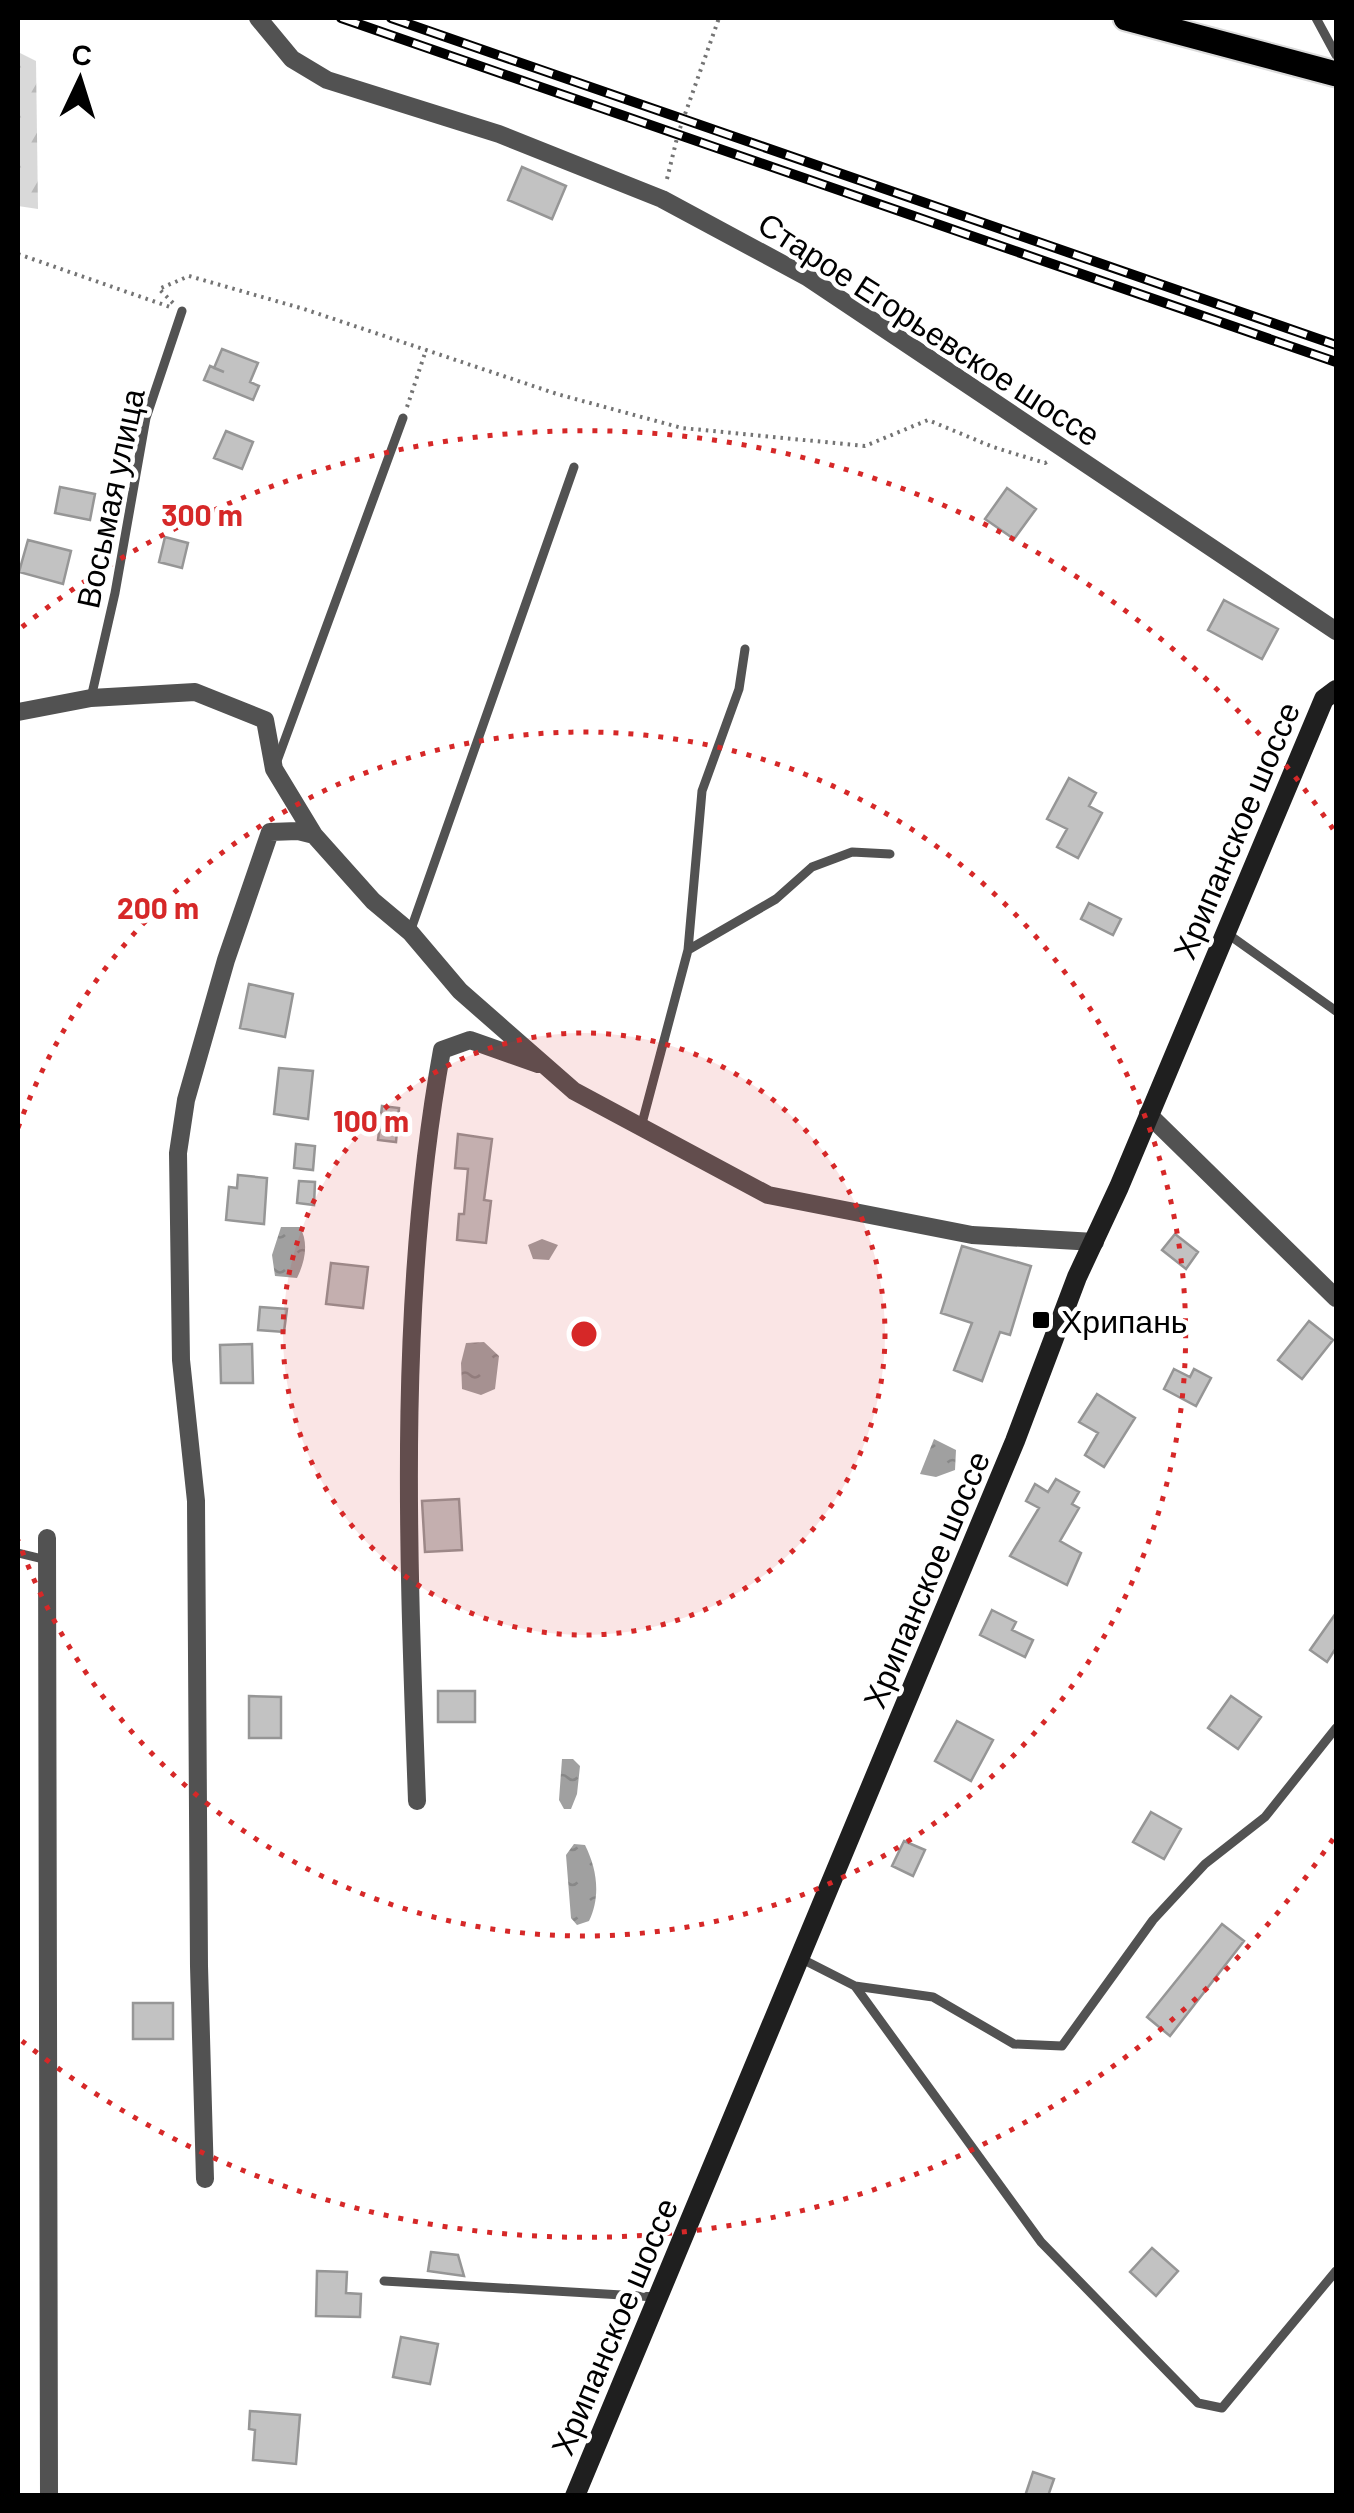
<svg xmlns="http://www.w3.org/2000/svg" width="1354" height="2513" viewBox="0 0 1354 2513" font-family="Barlow,sans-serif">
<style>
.forest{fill:url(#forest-firs)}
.water{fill:url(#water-ripples)}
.building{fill:#c2c2c2;stroke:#969696;stroke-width:2.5}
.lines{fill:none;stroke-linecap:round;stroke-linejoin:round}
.primary-casing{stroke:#dbdbdb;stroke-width:29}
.path{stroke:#747474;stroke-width:4;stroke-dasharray:2.5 5;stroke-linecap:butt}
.lane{stroke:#525252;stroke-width:9}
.street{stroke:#525252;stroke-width:18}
.secondary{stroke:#1f1f1f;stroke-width:20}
.primary{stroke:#000;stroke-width:25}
.rail-casing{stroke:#000;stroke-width:10}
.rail{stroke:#fff;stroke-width:6;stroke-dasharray:19;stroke-linecap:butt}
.ring{fill:none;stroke:#d62828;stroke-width:5;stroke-dasharray:5 10}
.poi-dot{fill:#000;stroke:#fff;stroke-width:4}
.labels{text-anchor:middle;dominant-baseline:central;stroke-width:9;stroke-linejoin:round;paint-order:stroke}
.street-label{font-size:32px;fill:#000;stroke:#fff}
.poi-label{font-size:32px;fill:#000;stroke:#fff;text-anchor:start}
.centre{fill:#d62828;stroke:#fff;stroke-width:5}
.ring-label{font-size:30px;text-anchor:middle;font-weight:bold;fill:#d62828;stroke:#fff;stroke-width:9;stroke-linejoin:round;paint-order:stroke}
</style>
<defs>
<pattern id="forest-firs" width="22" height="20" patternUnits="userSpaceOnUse" patternTransform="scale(2.5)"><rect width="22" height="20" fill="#d9d9d9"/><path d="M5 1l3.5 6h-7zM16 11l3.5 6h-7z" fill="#b8b8b8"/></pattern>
<pattern id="water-ripples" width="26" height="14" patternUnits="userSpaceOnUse" patternTransform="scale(2.5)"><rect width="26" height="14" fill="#a0a0a0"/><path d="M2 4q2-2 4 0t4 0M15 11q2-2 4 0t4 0" fill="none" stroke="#888"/></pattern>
</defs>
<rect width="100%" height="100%" fill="#fff"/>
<path class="forest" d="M18 52 36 61 38 209 18 206Z"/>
<path class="water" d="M281 1227H300C309 1243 305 1262 297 1278L275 1276 272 1255Z
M542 1239 558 1245 549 1260 533 1259 528 1245Z
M484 1342 499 1356 495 1389 481 1395 462 1389 461 1363 466 1343Z
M934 1439 956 1450 955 1470 936 1477 920 1474Z
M562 1759H573L580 1766 577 1794 571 1809H564L559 1800Z
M574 1844 585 1845C597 1869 601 1896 589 1921L577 1925 571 1918 566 1855Z"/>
<path class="building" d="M522 167 566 186 552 219 508 200Z
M222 349 258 363 250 382 259 386 253 400 204 380 210 366 224 372 214 368Z
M226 431 253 442 242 469 214 458Z
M60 487 95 494 90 520 55 513Z
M1007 488 1036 509 1014 539 985 519Z
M165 537 188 543 182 568 159 562Z
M28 540 71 551 63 584 19 572Z
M1224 600 1278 629 1262 659 1208 630Z
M1069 778 1096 793 1089 806 1102 813 1078 858 1057 847 1067 829 1047 819Z
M1089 903 1121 919 1113 935 1081 919Z
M249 984 293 994 285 1037 240 1028Z
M279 1068 313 1071 308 1119 274 1114Z
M382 1106 399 1108 396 1142 378 1140Z
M458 1134 492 1139 484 1200 491 1201 486 1243 457 1240 459 1214H464L468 1169 455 1168Z
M296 1144 315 1146 313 1170 294 1168Z
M238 1175 267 1178 264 1224 226 1220 229 1187 237 1188Z
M299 1181 315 1182 314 1205 297 1203Z
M1175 1234 1198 1252 1186 1269 1162 1250Z
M962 1246 1031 1266 1010 1335 1000 1332 982 1381 954 1370 972 1323 941 1313Z
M331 1263 368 1267 363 1308 326 1304Z
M260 1307 287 1309 284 1332 258 1330Z
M1309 1321 1333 1340 1302 1379 1278 1360Z
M252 1344 253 1383H221L220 1345Z
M1174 1369 1190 1377 1194 1369 1211 1378 1196 1406 1164 1389Z
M1097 1394 1135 1418 1104 1467 1085 1455 1098 1433 1079 1422Z
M1056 1479 1079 1492 1072 1504 1079 1508 1060 1541 1081 1553 1067 1585 1010 1556 1039 1508 1026 1501 1035 1484 1048 1492Z
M459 1499 462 1550 425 1552 422 1501Z
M992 1610 1016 1622 1012 1630 1033 1640 1025 1657 980 1635Z
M1336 1613V1648L1327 1662 1310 1650Z
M438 1691H475V1722H438Z
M249 1696 281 1697V1738H249Z
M1231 1696 1261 1717 1238 1749 1208 1728Z
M957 1721 993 1740 971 1781 935 1761Z
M1151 1812 1181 1829 1164 1859 1133 1842Z
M904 1841 925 1850 913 1876 892 1866Z
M1222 1924 1244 1941 1170 2036 1147 2017Z
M133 2003H173V2039H133Z
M1152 2248 1178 2271 1156 2296 1130 2272Z
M431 2252 458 2255 464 2276 428 2271Z
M317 2271 347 2272 346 2293 361 2294 360 2317 316 2316Z
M401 2337 438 2344 430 2384 393 2377Z
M250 2411 300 2415 296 2464 253 2460 255 2430 249 2429Z
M1033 2472 1054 2479 1048 2496H1025Z"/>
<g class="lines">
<g class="primary-casing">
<path id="primary" d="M1126 18 1336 74"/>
</g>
<path class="path" d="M667 179 678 134 719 18
M18 254 170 307
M173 303 159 289 189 276 304 309 557 394 682 428 865 446 928 420 993 447 1045 463 1051 460
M407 407 426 350"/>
<path class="lane" d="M1316 18 1336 55
M91 698 115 593 146 418 182 311
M277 761 403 418
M410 932 574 467
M1225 932 1336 1011
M688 950 776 899 812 867 852 852 890 854
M641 1127 688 950 702 791 739 689 745 649
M18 1553 47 1560
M800 1958 855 1986 933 1997 1014 2044 1062 2046 1153 1920 1205 1864 1265 1817 1336 1728
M855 1986 1041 2242 1198 2403 1222 2408 1336 2271
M384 2281 656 2297"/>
<path class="street" d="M258 18 292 59 327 80 499 134 662 199 807 277 1336 631
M18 712 91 698 195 692 265 720 274 769 314 835 373 901 410 932 460 991 574 1091 768 1195 972 1235 1095 1242
M1148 1114 1336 1298
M47 1538 49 2496
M417 1801C408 1552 397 1296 442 1050L470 1040 538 1064
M205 2179 199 1966 196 1501 181 1360 178 1153 186 1100 226 960 270 832 298 831 314 835"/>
<path class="secondary" d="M575 2496 1015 1441 1077 1277 1119 1187 1324 699 1336 690"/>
<use href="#primary" class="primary"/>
<g class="rail-casing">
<path id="rail" d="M341 18 1336 362
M391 18 1336 345"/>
</g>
<use href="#rail" class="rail"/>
</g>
<circle cx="584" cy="1334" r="301" fill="#d62828" fill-opacity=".12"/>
<g class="ring">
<circle cx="584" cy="1334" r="301"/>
<path d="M18 1128A602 602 0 1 1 18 1540"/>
<path d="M1333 1839A903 903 0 0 1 22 2041M22 627A903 903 0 0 1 1333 829"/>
</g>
<rect class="poi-dot" x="1031" y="1310" width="20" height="20" rx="5"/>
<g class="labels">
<g class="street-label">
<text transform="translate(930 328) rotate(33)">Старое Егорьевское шоссе</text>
<text transform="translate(109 498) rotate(-78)">Восьмая улица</text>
<text transform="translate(1235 830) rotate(-67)">Хрипанское шоссе</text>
<text transform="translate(925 1579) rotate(-67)">Хрипанское шоссе</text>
<text transform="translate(613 2326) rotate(-67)">Хрипанское шоссе</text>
</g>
<g class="poi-label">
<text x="1061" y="1320">Хрипань</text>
</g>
</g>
<circle cx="584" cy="1334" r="15" class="centre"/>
<g class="ring-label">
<text x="202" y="526">300 m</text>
<text x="158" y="919">200 m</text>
<text x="371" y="1132">100 m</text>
</g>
<rect width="1354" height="2513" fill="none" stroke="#000000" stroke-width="40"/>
<g transform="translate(80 80) rotate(4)" stroke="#ffffff" stroke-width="8" paint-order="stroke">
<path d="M0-8L18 38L0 25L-18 38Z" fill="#000000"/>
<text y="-15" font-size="28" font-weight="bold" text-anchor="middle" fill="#000000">С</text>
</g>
</svg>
